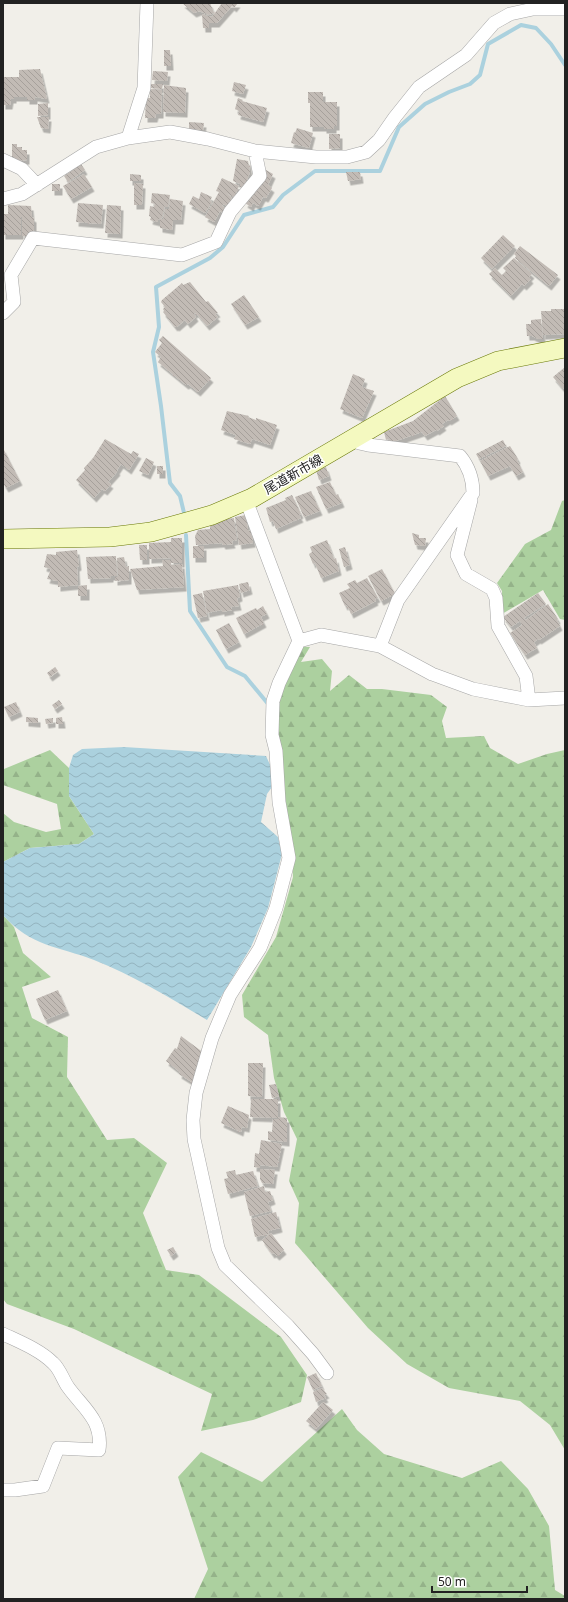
<svg xmlns="http://www.w3.org/2000/svg" width="568" height="1602" viewBox="0 0 568 1602" font-family="'Noto Sans','Noto Sans JP',sans-serif">
<style>
.forest{fill:url(#forest-firs)}
.water{fill:url(#water-waves)}
.lines{fill:none;stroke-linecap:round;stroke-linejoin:round}
.stream{stroke:#abd1de;stroke-width:4}
.building{fill:url(#building-back-hatch);filter:url(#shadow)}
.minor-casing{stroke:#a6a6a6;stroke-width:14}
.secondary-casing{stroke:#6a7908;stroke-width:20}
.minor{stroke:#fff;stroke-width:13}
.secondary{stroke:#f4f9c0;stroke-width:19}
.labels{text-anchor:middle;dominant-baseline:central;stroke-width:3;stroke-linejoin:round;paint-order:stroke}
.street-label{font-size:13px;fill:#222;stroke:#fff}
</style>
<defs>
<pattern id="forest-firs" width="22" height="20" patternUnits="userSpaceOnUse"><rect width="22" height="20" fill="#acd09f"/><path d="M5 1l3.5 6h-7zM16 11l3.5 6h-7z" fill="#94b289"/></pattern>
<pattern id="water-waves" width="16" height="10" patternUnits="userSpaceOnUse"><rect width="16" height="10" fill="#abd1de"/><path d="M0 5q4-4 8 0t8 0" fill="none" stroke="#93b3be"/></pattern>
<pattern id="building-back-hatch" width="6" height="6" patternUnits="userSpaceOnUse"><rect width="6" height="6" fill="#c2bbb5"/><path d="M-1 5l2 2M0 0l6 6M5-1l2 2" fill="none" stroke="#a6a09b"/></pattern>
<filter id="shadow"><feDropShadow dx="2.5" dy="4.5" stdDeviation="0" flood-color="#0004"/></filter>
</defs>
<rect width="100%" height="100%" fill="#f1efe9"/>
<path class="forest" d="M565 500V620L560 619 543 590 502 614V591L497 583 525 544 551 530 562 501Z
M292 646 310 647 301 662 322 659 332 671 330 691 349 675 367 689H382L431 695 447 707 442 721 446 738 484 736 490 748 518 764 547 754 565 750V1450L550 1425 520 1401 449 1388 407 1364 368 1328 295 1243 299 1203 289 1181 297 1139 284 1112 274 1078 268 1035 244 1017 242 995 276 937 293 877 290 832 280 783 275 727 279 699Z
M50 750 69 768V796L94 834 79 844 30 848 3 862V813L14 822 46 832 61 829 57 804 3 785 4 769Z
M3 915 14 927 23 953 51 977 22 987 32 1018 68 1037 67 1077 107 1140 134 1138 167 1163 143 1213 166 1270 199 1275 281 1337 307 1375 301 1402 253 1420 201 1431 212 1394 74 1329 7 1304 3 1299Z
M342 1409 357 1430 384 1454 462 1478 501 1461 528 1489 549 1526 555 1590 565 1596V1599H194L208 1569 178 1477 201 1452 262 1482Z"/>
<path class="water" d="M124 747 266 756 277 780 267 794 261 822 278 837 282 854 268 908 251 947 207 1020C170 998 134 976 94 960 58 946 31 947 3 915V862L30 848 79 844 94 834 69 796V768L73 755 82 749Z"/>
<g class="lines">
<path class="stream" d="M185 517 180 496 170 483 161 406 153 352 159 327 156 287 210 258 223 247 244 215 273 207 283 195 315 171H380L399 127 425 104 449 92 470 84 480 75 488 44 521 25 536 28 551 44 565 65
M186 535 190 611 227 667 245 676 269 705"/>
</g>
<path class="building" d="M182 3H210L214 13 209 15 199 11 194 13Z
M222 3H238L234 8 232 6 217 23H209V28H203L202 14 212 17Z
M164 50H170L171 66H164Z
M40 69 47 99 35 97V100H27V97H14V99H11L10 105H3V77H19V70Z
M153 71 168 72 167 81 152 80Z
M234 82 246 85 243 94 232 91Z
M150 84H163L162 89 150 88Z
M164 85 186 88 185 113 163 112Z
M150 89 162 90 161 114H156L155 118H145L146 98H150Z
M308 92H323V102H337V126H334V129H324V127H310V103H308Z
M238 98 243 100 242 101 267 108 263 122 238 115 239 111 235 109Z
M48 103V115L38 116V104Z
M37 117H49L48 129 41 128Z
M189 122 204 123 203 130 189 129Z
M297 128 313 133 309 148 291 143 294 132 295 133Z
M329 134H340V148L329 149Z
M12 144H17V147H22V150H27V160L15 161V158H12Z
M237 159 248 161 250 172 244 188 240 187V184L233 181Z
M81 164 85 170 68 182 64 176Z
M266 170 273 174 268 185 272 188 266 198 263 197 258 206 253 203 251 207 245 203Z
M346 172H360L361 179 348 181Z
M84 174 92 187 71 199 63 186Z
M130 174 141 175V181H130Z
M222 178 239 186 234 197 226 193 232 198 228 206 223 204 222 206 226 208 223 213 220 211 214 222 205 217 219 192 216 191Z
M134 183 143 184 142 205H134Z
M52 184H60V191H52Z
M201 192 212 197 210 201 212 202 205 213 189 204 193 196 199 199Z
M152 193 170 195 168 207H165V205L162 218 158 220V222L150 220 151 217 149 216 150 206 154 207 155 204 151 203Z
M170 199 183 201 181 220H173L172 230 160 228V219H163L165 209H169Z
M78 203 103 205 101 224 76 222Z
M8 205 31 206 32 217 34 218V236H22V217H21V235H3V214H8Z
M107 205 121 206 120 234 105 233Z
M503 235 515 246 492 269 481 258Z
M520 246 558 275 549 286 515 258 516 256 514 254Z
M514 258 532 274 529 277 531 279 524 286 522 284 511 296 489 274 495 268 502 275 506 271 503 268Z
M190 282 206 302 208 301 218 313 215 314 218 317 207 326 196 313 194 314 196 317 188 324 185 320 177 327 176 326 175 327 163 312 164 311 163 309 165 307 161 302 162 300 182 283 183 285Z
M244 295 259 317 245 325 231 304Z
M551 309H565V334L543 335 541 311H551Z
M541 319 543 339H538L532 336H527L526 324H531V320Z
M163 336 211 378 198 392 188 384 186 385 158 362 161 357 155 352 162 343 159 340Z
M565 367V387L563 389 553 377Z
M353 374 365 379 362 387 374 391 362 418 340 409Z
M445 396 457 416 449 421 448 420 442 424 444 426 437 431 436 430 425 436 422 432 390 443 389 439 386 440 384 432 413 421Z
M227 411 249 416 248 417 256 420V418L277 425 270 445 252 439 250 444 234 439 236 435 221 430Z
M105 439 131 454 133 451 139 454 129 470 121 464 117 470 118 471 108 482 111 484 105 491 102 489 94 498 76 480 85 470 84 468 93 458Z
M503 440 506 446 479 459 476 454Z
M510 446 518 459 517 460 523 472 516 476 510 466 488 476 480 461Z
M3 448 20 481 6 488 3 483Z
M146 458 154 462 148 475 139 471Z
M157 466H163V474H157Z
M326 467 329 476 319 480 316 470Z
M330 482 336 495 338 494 342 503 326 509 316 487Z
M311 491 320 511 304 517 295 497Z
M292 495 301 514 299 515 301 518 276 529 273 521 270 522 266 508 286 500 285 498Z
M246 515 248 531 251 530 253 543 239 545 235 517Z
M234 518 237 540 232 541 233 544 223 545 222 543 196 545 195 536 198 530 210 529V524L218 523V520Z
M412 533 419 535V538H426L425 546 415 545Z
M171 538H182V563H171V565L182 564 184 587 137 590 130 569 163 566 162 560H171V558L149 559V543L171 542Z
M327 540 334 559 336 558 339 571 321 578 315 563 313 564 309 554 312 552 310 547Z
M139 545H147V560H140Z
M193 546H204V558H193Z
M345 547 350 565 344 567 339 549Z
M77 550 79 566 77 567 78 585 58 587V581L47 579 51 569 44 567 47 554 56 555V552Z
M116 556 117 576H111V578L88 579 86 557Z
M124 557 126 567 129 566V580L115 581V577H118L117 558Z
M382 569 395 594 381 601 368 576Z
M367 578 378 598 375 599 376 601 351 614 347 605 345 606 339 593 350 588 347 584 355 580 357 583Z
M248 582 250 590 241 593 239 584Z
M87 585V596H78V586Z
M238 585 240 597 237 598 239 606 231 607 232 610 222 612V610L207 613 203 591Z
M202 593 207 616 198 618 193 595Z
M538 593 546 604 524 618 526 620 548 604 558 619 557 620 560 626 539 640 538 639 534 642 537 648 525 655 510 633 522 625 520 621 511 627 503 617Z
M263 606 267 614 261 617 264 623 244 634 236 618 256 608 257 610Z
M229 623 239 642 226 649 216 630Z
M55 667 58 671 50 677 47 673Z
M59 700 62 704 55 709 52 705Z
M16 702 20 712 9 717 4 707Z
M26 717 38 718V723L26 722Z
M62 717 63 724H56V718Z
M53 718V723L46 724 45 719Z
M58 990 67 1011 45 1020 36 999Z
M181 1036 204 1053 195 1084 179 1074 180 1072 166 1061 175 1048 177 1049Z
M248 1063H263L262 1097 248 1096Z
M276 1084 279 1096 272 1098 269 1085Z
M251 1099H278V1118L250 1117Z
M228 1106 249 1115 247 1128 242 1127 241 1132 221 1123Z
M279 1117 287 1118V1142L268 1140V1131L272 1132 273 1119H278Z
M261 1140 282 1144 277 1167 260 1165V1168L254 1167 255 1153 259 1154Z
M260 1169 275 1170 273 1184 262 1183 260 1179Z
M235 1170 236 1175 253 1171 258 1186 228 1194 224 1179 228 1178 226 1172Z
M264 1186 265 1192 270 1191 273 1200 268 1202 271 1211 250 1216 244 1192Z
M276 1212 280 1228 268 1231 269 1234 255 1237 251 1219Z
M271 1233 284 1250 277 1256 274 1253 272 1254 262 1240Z
M173 1247 176 1252 171 1256 167 1250Z
M316 1373 322 1386 313 1390 307 1377Z
M322 1388 327 1394 324 1395 326 1398 316 1402 313 1392Z
M323 1402 333 1410 316 1429 306 1421Z"/>
<g class="lines">
<g class="minor-casing">
<path id="minor" d="M128 138 144 88 147 3
M3 160 22 169 37 185
M3 199 22 194 96 147 128 138 170 132 208 139 255 151 316 157H347L366 152 379 140 395 117 419 87 466 55 494 23 510 14 533 9H565
M3 313 14 302 11 275 33 238 182 255 216 242 230 212 260 176 255 151
M355 438 359 443 368 445 460 456C469 467 473 478 473 493L398 600 380 646
M246 500 299 641 279 683 273 701 272 735 276 751 279 802 289 858 276 908 260 948 230 995 212 1038 196 1093 193 1120 194 1139 218 1248 225 1265 288 1326 313 1354 327 1373
M471 500 457 555 466 574 492 589 496 598 498 626 526 676 529 700
M299 641 321 635 380 646 432 674 473 689 529 700 565 698
M3 1334C20 1342 40 1350 53 1363 60 1369 63 1380 68 1387 83 1408 103 1420 99 1450L58 1448 43 1486 15 1490H3"/>
</g>
<g class="secondary-casing">
<path id="secondary" d="M3 539 110 537 151 532 212 515 252 498 457 378 498 361 565 348"/>
</g>
<use href="#minor" class="minor"/>
<use href="#secondary" class="secondary"/>
</g>
<g class="labels">
<g class="street-label">
<text transform="translate(293 474) rotate(-30)">尾道新市線</text>
</g>
</g>
<rect width="568" height="1602" fill="none" stroke="#222222" stroke-width="8"/>
<path d="M432 1586v6h95v-6" fill="none" stroke="#222222" stroke-width="2"/>
<text x="438" y="1586" font-size="12" fill="#222222" stroke="#ffffff" stroke-width="3" paint-order="stroke">50 m</text>
</svg>
